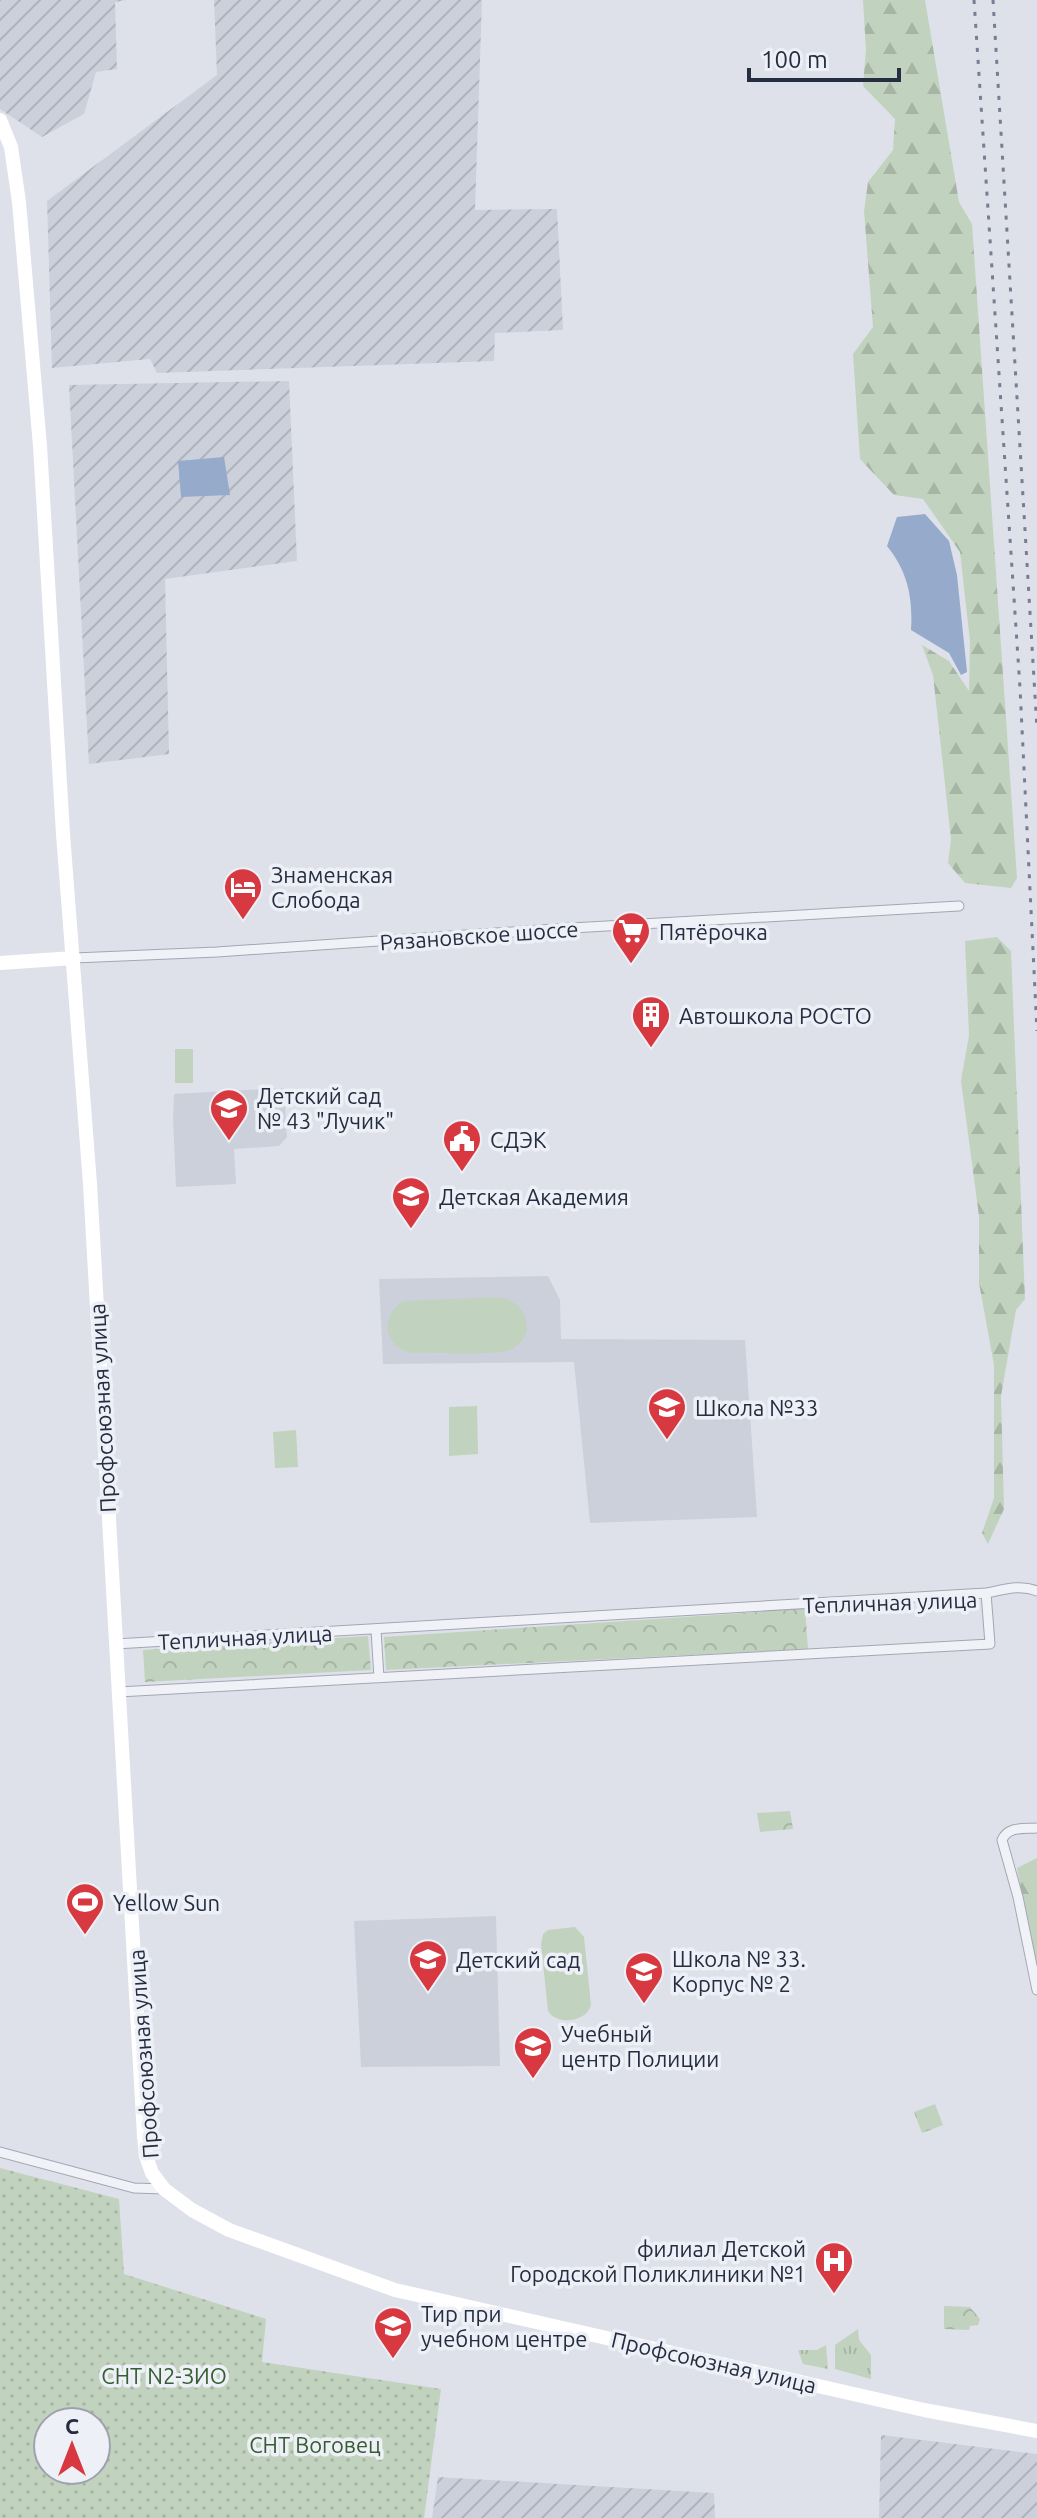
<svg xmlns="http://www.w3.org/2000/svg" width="1037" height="2518" viewBox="0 0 1037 2518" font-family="Ubuntu,sans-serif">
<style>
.built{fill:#ccd0db}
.industrial{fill:url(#industrial-furrows)}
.grass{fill:url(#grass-tufts)}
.forest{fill:url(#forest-firs)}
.park{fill:url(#park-crowns)}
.garden{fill:url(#garden-dots);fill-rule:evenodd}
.pitch{fill:#c1d3be}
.water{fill:#96aacc}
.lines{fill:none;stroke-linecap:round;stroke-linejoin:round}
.street-casing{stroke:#a3a7b3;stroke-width:11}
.street{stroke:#f1f2f7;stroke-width:9}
.secondary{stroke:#fff;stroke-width:14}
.rail{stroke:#767e93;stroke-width:3;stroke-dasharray:4 8;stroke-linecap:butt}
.labels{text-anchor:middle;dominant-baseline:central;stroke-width:7;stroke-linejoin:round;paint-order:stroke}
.poi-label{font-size:22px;fill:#262d40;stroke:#edf0f6;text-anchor:start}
.street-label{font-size:22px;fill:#262d40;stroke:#edf0f6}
.park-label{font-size:22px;fill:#365d32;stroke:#edf0f6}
</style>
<defs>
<pattern id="industrial-furrows" width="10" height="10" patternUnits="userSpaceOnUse" patternTransform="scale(2)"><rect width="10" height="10" fill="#ccd0db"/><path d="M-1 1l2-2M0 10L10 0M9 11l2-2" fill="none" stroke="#afb3bd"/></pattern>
<pattern id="grass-tufts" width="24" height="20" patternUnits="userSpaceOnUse" patternTransform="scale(2)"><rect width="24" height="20" fill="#c1d3be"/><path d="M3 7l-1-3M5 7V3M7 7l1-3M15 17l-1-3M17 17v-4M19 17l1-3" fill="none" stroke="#a6b5a4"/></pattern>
<pattern id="forest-firs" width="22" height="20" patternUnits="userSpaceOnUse" patternTransform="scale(2)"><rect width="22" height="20" fill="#c1d3be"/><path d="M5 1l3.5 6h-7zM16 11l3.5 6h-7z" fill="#a6b5a4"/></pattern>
<pattern id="park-crowns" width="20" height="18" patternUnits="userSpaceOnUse" patternTransform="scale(2)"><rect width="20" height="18" fill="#c1d3be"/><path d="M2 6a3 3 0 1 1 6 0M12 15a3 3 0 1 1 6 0" fill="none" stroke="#a6b5a4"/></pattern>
<pattern id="garden-dots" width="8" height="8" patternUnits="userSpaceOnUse" patternTransform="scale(2)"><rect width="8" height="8" fill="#c1d3be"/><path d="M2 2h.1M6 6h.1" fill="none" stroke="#a6b5a4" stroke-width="1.8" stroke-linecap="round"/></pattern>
</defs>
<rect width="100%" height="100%" fill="#dee1e9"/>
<path class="built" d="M284 1088 287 1137 279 1146 234 1149 236 1184 176 1187 173 1118 174 1094Z
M548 1276 560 1300 561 1339 745 1340 757 1517 590 1523 574 1362 383 1364 379 1279Z
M496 1916 500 2066 361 2067 354 1921Z"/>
<path class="industrial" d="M0 0H127L115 2 117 69 96 72 84 114 42 137 0 109Z
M214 0H482L475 210 557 209 563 330 495 333 494 361 157 373 150 359 52 368 47 201 217 75Z
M289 381 297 561 165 579 169 754 89 764 69 385Z
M881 2435 1037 2454V2518H879Z
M438 2477 714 2493 715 2518H432Z"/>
<path class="grass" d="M858 2329 859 2340 871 2355V2379L835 2369V2345Z
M826 2345 828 2369 803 2364 798 2350H817Z"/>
<path class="forest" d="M863 0H925L959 202 972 224 1017 878 1011 888 965 883 948 863 951 839 933 675 922 645 949 661 969 691 970 641 960 552 923 499 894 495 860 459 853 354 873 327 864 211 868 182 893 150 895 119 863 86 866 50Z
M997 937 1011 951 1025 1299 1016 1310 1001 1396 1004 1509 988 1544 982 1533 994 1498V1365L979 1283V1216L961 1081 969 1035 965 941Z
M1037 1858V1972L1017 1868Z"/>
<path class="park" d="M805 1609 808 1649 386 1670 384 1637Z
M368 1636 371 1670 145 1682 143 1650Z
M790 1811 793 1829 760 1832 757 1813Z
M935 2104 943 2125 922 2133 914 2112Z
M944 2306 970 2307 980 2319 978 2325 970 2326 969 2330 944 2329Z"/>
<path class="garden" d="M0 2168 119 2199 124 2274 266 2319 262 2362 441 2389 424 2518H0ZM96 2422V2470H48V2422Z"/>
<path class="pitch" d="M175 1049H193V1083H175Z
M498 1297C532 1301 538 1344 505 1351 477 1356 439 1352 410 1353 383 1345 380 1316 403 1301Z
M477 1406 478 1454 449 1456V1407Z
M296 1430 298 1467 275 1468 273 1432Z
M575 1927 584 1937 591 2005C587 2022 557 2026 548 2011L541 1944 543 1934 548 1930Z"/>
<path class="water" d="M224 457 230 495 181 497 178 461Z
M925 514 949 541 957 575 967 672 961 675 949 653 911 630C913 598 908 572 887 546L897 517Z"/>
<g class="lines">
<g class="street-casing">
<path id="street" d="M74 958 217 952 554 929 959 906
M986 1593C1003 1590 1020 1584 1037 1591
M376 1630 379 1678
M115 1644 986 1593 990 1644 118 1692
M1037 1828C1023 1829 1008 1826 1002 1840L1018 1897 1037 1990
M0 2152 134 2188 164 2189"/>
</g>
<use href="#street" class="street"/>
<path class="secondary" d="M0 120 11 147 19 202 40 446 63 834 90 1184 144 2136 146 2156 152 2173 164 2189 192 2210 229 2230 395 2290 924 2410 1037 2431
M0 963 74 958"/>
<path class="rail" d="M974 0 1020 688 1037 1031
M993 0 1037 729"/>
</g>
<defs>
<g id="hotel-pin" transform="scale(2)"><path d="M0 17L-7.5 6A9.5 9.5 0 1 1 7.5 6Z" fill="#d83940" stroke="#edf0f6"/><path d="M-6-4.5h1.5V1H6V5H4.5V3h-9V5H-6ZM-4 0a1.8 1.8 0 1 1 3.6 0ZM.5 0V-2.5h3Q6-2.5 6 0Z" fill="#fff"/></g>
<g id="supermarket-pin" transform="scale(2)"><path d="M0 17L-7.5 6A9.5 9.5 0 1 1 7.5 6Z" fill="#d83940" stroke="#edf0f6"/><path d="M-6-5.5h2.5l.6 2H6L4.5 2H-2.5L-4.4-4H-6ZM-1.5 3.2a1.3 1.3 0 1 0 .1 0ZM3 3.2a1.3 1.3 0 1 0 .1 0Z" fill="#fff"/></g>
<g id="building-pin" transform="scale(2)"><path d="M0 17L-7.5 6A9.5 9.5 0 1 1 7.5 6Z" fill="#d83940" stroke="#edf0f6"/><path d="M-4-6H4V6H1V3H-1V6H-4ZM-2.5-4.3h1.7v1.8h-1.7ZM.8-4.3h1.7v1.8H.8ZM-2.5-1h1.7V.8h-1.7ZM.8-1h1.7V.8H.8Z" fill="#fff"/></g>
<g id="school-pin" transform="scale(2)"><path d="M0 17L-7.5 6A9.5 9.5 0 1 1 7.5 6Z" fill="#d83940" stroke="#edf0f6"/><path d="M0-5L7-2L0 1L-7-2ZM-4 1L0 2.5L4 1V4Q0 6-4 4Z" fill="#fff"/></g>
<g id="civic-pin" transform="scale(2)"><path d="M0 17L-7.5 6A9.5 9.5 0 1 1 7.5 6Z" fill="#d83940" stroke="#edf0f6"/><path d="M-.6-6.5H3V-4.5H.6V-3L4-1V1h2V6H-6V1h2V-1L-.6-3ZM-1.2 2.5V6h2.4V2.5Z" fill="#fff"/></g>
<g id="stadium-pin" transform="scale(2)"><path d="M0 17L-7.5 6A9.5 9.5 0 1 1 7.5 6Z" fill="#d83940" stroke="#edf0f6"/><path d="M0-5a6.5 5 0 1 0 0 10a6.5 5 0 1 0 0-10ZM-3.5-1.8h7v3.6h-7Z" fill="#fff"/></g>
<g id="university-pin" transform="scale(2)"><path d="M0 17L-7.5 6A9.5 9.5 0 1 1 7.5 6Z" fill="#d83940" stroke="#edf0f6"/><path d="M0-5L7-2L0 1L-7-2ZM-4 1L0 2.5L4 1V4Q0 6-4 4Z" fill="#fff"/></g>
<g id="hospital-pin" transform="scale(2)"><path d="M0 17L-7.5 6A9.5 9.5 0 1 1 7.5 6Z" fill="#d83940" stroke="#edf0f6"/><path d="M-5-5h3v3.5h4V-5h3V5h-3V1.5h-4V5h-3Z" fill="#fff"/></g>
</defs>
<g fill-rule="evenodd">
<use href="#hotel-pin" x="243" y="887"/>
<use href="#supermarket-pin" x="631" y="931"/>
<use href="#building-pin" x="651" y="1015"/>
<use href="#school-pin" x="229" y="1108"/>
<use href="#civic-pin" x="462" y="1139"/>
<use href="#school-pin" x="411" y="1196"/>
<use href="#school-pin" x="667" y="1407"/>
<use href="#stadium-pin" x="85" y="1902"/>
<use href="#school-pin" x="428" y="1959"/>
<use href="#school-pin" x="644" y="1971"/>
<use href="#university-pin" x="533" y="2046"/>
<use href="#hospital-pin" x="834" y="2261"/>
<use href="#university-pin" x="393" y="2326"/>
</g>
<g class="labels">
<g class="poi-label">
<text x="271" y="874">Знаменская<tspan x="271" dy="25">Слобода</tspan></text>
<text x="659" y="931">Пятёрочка</text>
<text x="679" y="1015">Автошкола РОСТО</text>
<text x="257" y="1095">Детский сад<tspan x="257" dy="25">№ 43 "Лучик"</tspan></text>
<text x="490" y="1139">СДЭК</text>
<text x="439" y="1196">Детская Академия</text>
<text x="695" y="1407">Школа №33</text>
<text x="113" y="1902">Yellow Sun</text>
<text x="672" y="1958">Школа № 33.<tspan x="672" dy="25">Корпус № 2</tspan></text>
<text x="456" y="1959">Детский сад</text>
<text x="561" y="2033">Учебный<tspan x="561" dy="25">центр Полиции</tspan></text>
<text x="806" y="2248" text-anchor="end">филиал Детской<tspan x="806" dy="25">Городской Поликлиники №1</tspan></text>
<text x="421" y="2313">Тир при<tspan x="421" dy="25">учебном центре</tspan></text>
</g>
<g class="street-label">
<text transform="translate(479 935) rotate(-4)">Рязановское шоссе</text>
<text transform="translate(102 1408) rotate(-93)">Профсоюзная улица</text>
<text transform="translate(890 1602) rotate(-2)">Тепличная улица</text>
<text transform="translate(245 1637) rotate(-3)">Тепличная улица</text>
<text transform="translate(143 2054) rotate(-94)">Профсоюзная улица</text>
<text transform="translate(714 2362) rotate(13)">Профсоюзная улица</text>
</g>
<g class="park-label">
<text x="164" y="2375">СНТ N2-ЗИО</text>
<text x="315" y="2444">СНТ Воговец</text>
</g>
</g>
<g transform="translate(72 2446)"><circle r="38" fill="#edf0f6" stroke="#9da2ad" stroke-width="2"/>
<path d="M0-6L14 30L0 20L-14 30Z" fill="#d83940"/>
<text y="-12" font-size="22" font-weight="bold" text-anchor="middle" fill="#262d40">С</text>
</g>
<path d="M749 68v12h150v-12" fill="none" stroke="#262d40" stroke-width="4"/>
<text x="761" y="68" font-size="24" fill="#262d40" stroke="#edf0f6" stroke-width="6" paint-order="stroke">100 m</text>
</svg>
